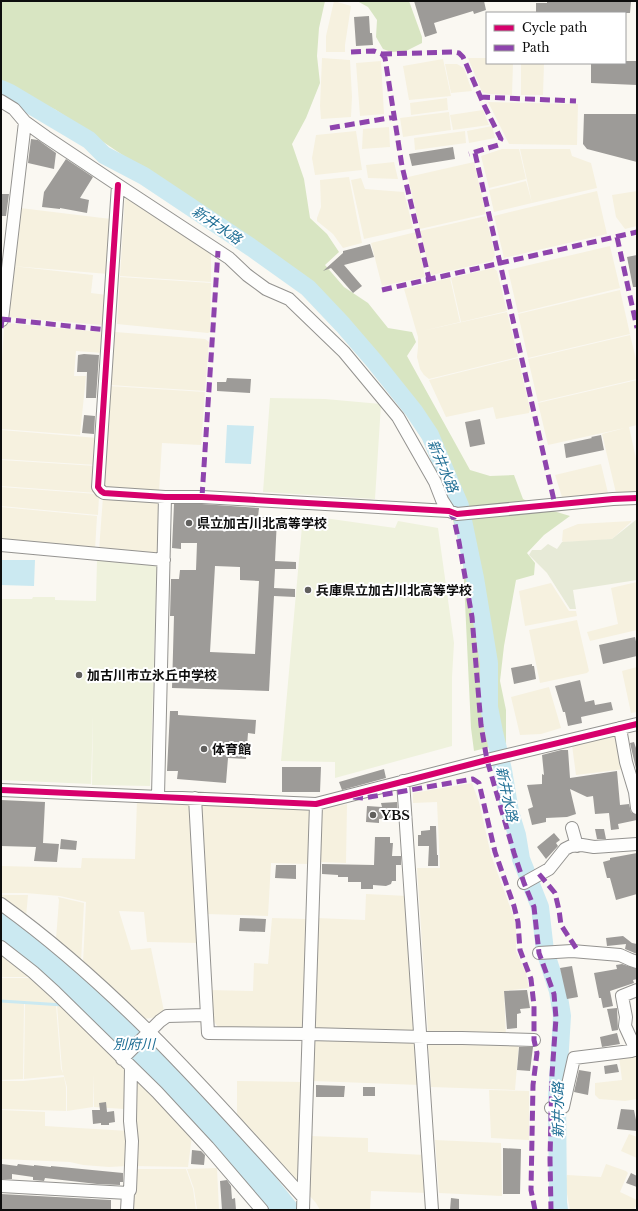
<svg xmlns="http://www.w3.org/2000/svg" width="638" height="1211" viewBox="0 0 638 1211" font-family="'Libre Baskerville','Noto Sans JP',serif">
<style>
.farmland{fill:#f6f1df}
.forest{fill:#d8e5c2}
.cemetery{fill:#e7ead7}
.pitch{fill:#eff2dd}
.water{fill:#cbe9f1}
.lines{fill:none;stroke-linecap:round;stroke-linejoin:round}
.stream{stroke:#cbe9f1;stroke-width:3}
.river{stroke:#cbe9f1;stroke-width:18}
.building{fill:#9d9b98;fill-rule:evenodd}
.minor-casing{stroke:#949390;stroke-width:14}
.minor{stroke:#fefefd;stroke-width:12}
.quiet{stroke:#8e44ad;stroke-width:5;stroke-dasharray:10 5;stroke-linecap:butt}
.cycleway-casing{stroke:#fff;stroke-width:8}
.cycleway{stroke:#d6006c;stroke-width:6}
.poi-dot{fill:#605f5d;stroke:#fff;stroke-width:1.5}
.labels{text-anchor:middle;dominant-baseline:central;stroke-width:4;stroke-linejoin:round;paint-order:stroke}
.poi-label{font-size:13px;font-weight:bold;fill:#0d0d0d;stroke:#fff;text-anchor:start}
.water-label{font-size:14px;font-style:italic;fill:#206f95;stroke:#fff}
</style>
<rect width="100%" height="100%" fill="#faf8f2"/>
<path class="farmland" d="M334 1 351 6 345 45V52H326V36Z
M322 58 350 60 352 97 351 117 321 119 320 106Z
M468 58H487V63H513L512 95 489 94 482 92Z
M443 59 451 96 409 100 403 66Z
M381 61 384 114 360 116 356 63Z
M521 63H544L543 95H521Z
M445 64H457L464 68 472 91 451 93Z
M447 98 448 110 411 115 410 103Z
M488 102 578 104 577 145 509 144Z
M483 110 489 125 453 130 450 115Z
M449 112 451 130 403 137 400 118Z
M492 126 495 138 469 143 467 131Z
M389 127 390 147 362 149 363 129Z
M356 131 362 170 315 175 312 158 316 135Z
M465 131 466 143 415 150 414 138Z
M502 149H519L526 179 489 188 481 156Z
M520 149H570L572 156 591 163 597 188 532 203Z
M394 162 398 179 368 178 366 165Z
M474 162 486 214 420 229 408 177Z
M349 177 362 243 343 248 333 234 317 221V218L321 207 320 180Z
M361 178 365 189 404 192 413 228 364 239 351 180Z
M526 181 532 203 494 212 489 190Z
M597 191 607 234 504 258 494 216Z
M637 191V226L625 229 616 217 612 195Z
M125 194 211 252V282L120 276Z
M20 208 111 219 108 274 12 266Z
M486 216 495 255 492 261 432 275 430 273 420 231Z
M416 232 425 277 382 286 371 243Z
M610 246 620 288 518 313 508 270Z
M12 266 93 275 91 293 107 295 105 318 102 325 7 317Z
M493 268 497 271 507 311 461 322 451 278Z
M120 277 211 283 210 332 208 333 117 324Z
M450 278 460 322 422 331 507 312 518 357 429 379 424 375 420 369 417 357 418 347V337L404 289Z
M620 290 630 334 528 358 518 314Z
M8 323 101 332 104 338 103 353 76 351 74 376H86L80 435 1 429V375L4 327Z
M115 332 205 339 209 342 205 391 109 385 112 335Z
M630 335 637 363V379L538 402 528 359Z
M518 358 530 409 529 413 496 419 493 407 446 417 429 380Z
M637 380V425L629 427 637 463V496L620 497 616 493 602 434 625 428 548 445 538 403Z
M109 386 205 392 201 445 162 443 159 491 102 487Z
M1 430 98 438 96 465 1 459Z
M1 460 96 466 97 493 1 486Z
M601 464 608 493 562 497 555 475Z
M1 487 97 494 99 496 98 515 1 506Z
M103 497 159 499 158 556 99 550Z
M1 507 97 516 95 550 1 542Z
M631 521V522L612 539 592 541 563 542 562 541 563 530 578 524Z
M637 582V630L590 641 587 632 618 624 611 588Z
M551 583 569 611H576L577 616 525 626 519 591Z
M577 620 589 671 587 673 540 683 529 630Z
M637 667V712L631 713 622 671Z
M549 687 561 728 541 734 520 735 511 697Z
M618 734 625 769 576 775 572 745Z
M472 783 479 802 491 855 516 923V951L526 973 529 988 504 991 506 1035 428 1032 417 868H440L437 802 413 803V793Z
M137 800 193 803 200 943 147 942 144 912 119 911 131 950 151 948 165 1016 144 1019 83 963 86 902 60 896 26 893H1V866L81 868 82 858 135 859Z
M201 803 305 806 310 812 308 864 271 863 268 916 206 914Z
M347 804 346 863 319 862 321 813 324 809Z
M366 894 408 896 417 1032 314 1029 317 918 365 920Z
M1 895H28L26 917 1 898Z
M58 897 84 903 81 962 56 939 59 900Z
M272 918 306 919 303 1026 299 1031 218 1027 212 1019 209 990 253 991 254 963 268 964Z
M1 954 32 977H1Z
M1 978H33L60 1004 1 1000Z
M1 1001 24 1003 23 1079 1 1080Z
M25 1003 56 1005 61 1069 64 1075 24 1079Z
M57 1005H61L128 1072 124 1109 94 1107V1074L93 1107 67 1111V1087L62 1069Z
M317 1038 418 1042 420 1085 313 1081 314 1040Z
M428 1042H519L515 1090 431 1087Z
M637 1053V1099L625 1101 599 1099 595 1095V1083L622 1080 619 1056Z
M64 1077 66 1087V1111L1 1109V1081H23Z
M133 1078 142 1085 192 1136 188 1167 133 1166Z
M237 1081 302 1082 298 1185 237 1118Z
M489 1090 529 1091V1140L491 1138Z
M1 1110 45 1112V1126L129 1131 128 1166 109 1167 83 1165 70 1162 1 1159Z
M629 1134 637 1137V1158L621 1151Z
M309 1136 368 1138V1152L425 1155 428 1193 371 1191 370 1210H320L316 1203 307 1193Z
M435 1140 501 1143 502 1196 439 1193Z
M606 1164 626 1171 628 1173 620 1192 637 1200V1204L634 1210H570L565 1183 567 1175 601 1177Z
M217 1168 219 1210H197L194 1189 187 1169Z
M133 1169H186L193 1189 196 1210H131Z"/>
<path class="forest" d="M1 1H325L319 28 317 56 320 83 306 118 292 144 304 179 310 218 327 234 339 252 325 265 344 287 368 303 388 328 412 332 416 342 407 356 470 470 490 476 514 475 523 499 537 506 570 516 544 535 527 553 535 563 534 575 516 580 504 646 500 681 506 710V743L474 751 471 728 463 560 446 492 423 440 388 379 363 351 328 320 287 276 241 245 188 201 151 183 124 156 56 110 1 84Z
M357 1H409L422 37V43L406 51 391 52 383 49 376 37 377 20 368 7Z"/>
<path class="cemetery" d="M637 519V580L573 590 576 609H570L547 573 529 555 532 550H541L548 544 557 549 562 542 612 539Z"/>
<path class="pitch" d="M270 398 325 399 381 404 375 499 263 492Z
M303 515 395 528 398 521 438 528 454 643 452 677V746L335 778V762L281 761Z
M97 560 157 565 150 786 92 785 93 715 91 784 1 780V599H32L33 597H55V600L96 601Z"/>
<path class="water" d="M227 425 254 426 251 464 225 463Z
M1 560H35L34 586 1 585Z
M1 908 50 945 135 1023 221 1114 270 1170 302 1210H268L234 1168 212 1145 34 968 1 940Z"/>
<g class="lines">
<path class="stream" d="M1 1001 63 1005"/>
<path class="river" d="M1 89 10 93 89 140 104 155 144 176 252 248 308 288 343 325 374 361 414 411 430 435 460 506 475 578 489 663V707L494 732 503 770 510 812 517 835 521 859 540 907 545 951 558 991 562 1016 557 1097 558 1203 559 1210"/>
</g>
<path class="building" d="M414 1H484L486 10 474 14 473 11 434 23 437 33 425 37Z
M547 1 631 2 630 13H536V3H547Z
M369 16 370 33H372L373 45 356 46 354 17Z
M625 61H637V85L591 83V63H625Z
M584 114H637V162L587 149 583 144Z
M31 139 38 140 56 153 54 169 28 163Z
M453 147 455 159 412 166 409 154Z
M66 159 93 177 80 198 89 200 87 213 60 208V209L42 207 44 192Z
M1 194H9L6 216H1Z
M370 244 374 257 344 265 362 286 353 293 331 268 323 271 343 253V251Z
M637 255V287H633L627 257Z
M84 354 99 355 96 398H86L87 372H77L78 355Z
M227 378 251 379 250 393 217 391V382H226Z
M84 415 95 416 94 434 82 433Z
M480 419 485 444 470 447 465 422Z
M601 435 604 450 566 458 564 444 592 438 591 437Z
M174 504H202L259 508 258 517 277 518 275 561 296 562V569H275L274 588 295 589V597L274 596 269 691 172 688 174 616H170L171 579H179L180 570H196L197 543H181V549L172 548ZM215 566 240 567V580L259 581 255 654 210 652Z
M635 637 637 646V656L603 664 599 645Z
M532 664V666H534L536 679 514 684 511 668Z
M580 680 585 702 594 700 595 705 611 702 613 710 581 717 582 723 568 726 565 712H563L555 686Z
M170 711H178V715L256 720 255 734 248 733 246 759 228 758 226 783 177 779 178 771H167Z
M634 742 637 751V773L630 743Z
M561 750H568L570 778 617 771 620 805 629 804 631 812 637 815V820L618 824 619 829 611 830 609 813 595 814 593 796 587 797 570 789 576 814 567 817 546 818V822L532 825 528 809 533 807 527 785 542 784V774L544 775 542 755Z
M282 767H321L320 792H282Z
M384 769 386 778 342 790 339 782Z
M1 800 45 802 43 843 59 844 57 862 34 861 36 847 1 846Z
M397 802 398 817 379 819V823L366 822 367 806 382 807 381 803Z
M430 826H436L437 855H438V866H428L429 846H418V835H421V831L430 830Z
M595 829H604L606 839H597Z
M554 833 560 840 556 843 558 846 546 859 537 847Z
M375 837H390V843H393L392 856H401V865H396V881H392L391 884 386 886 373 885V889H361V882H348V877H338V875L322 874V864L374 865Z
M61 839 77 841 76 850 60 849Z
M637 853V894L616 900 610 878H607L603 862 610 860V858Z
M276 865H296V879L275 878Z
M240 918 266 919 265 932 239 931Z
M623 936 632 943 637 944V954L625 949 626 944 607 946 606 938Z
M622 964 637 969V979L633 980 634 983 610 991 613 1006 603 1008 601 998H599L594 973 617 969 616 965Z
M572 966 578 997 567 999 560 968Z
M527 990 530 1008 520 1009 521 1013 517 1014V1028L507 1029 504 991Z
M617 1008 618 1030 612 1031 607 1009Z
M617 1033 620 1044 602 1047 600 1037Z
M519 1047H533L530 1071 517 1070Z
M617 1064 619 1072 605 1074 604 1066Z
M579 1070 591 1072 588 1095 574 1092Z
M316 1085 345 1086 344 1097H316Z
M363 1087H375V1096H363Z
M106 1102 107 1112 114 1111 115 1122 109 1123V1125H101V1123L93 1124 92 1110H100L99 1103Z
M621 1109 634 1110 637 1125V1131L617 1129Z
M503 1148 521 1149 520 1194H503Z
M192 1150 201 1151 205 1155 204 1165 191 1164Z
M2 1164 17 1166 18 1164 34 1166V1165L51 1167V1166L123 1173V1182H120V1185L97 1184 45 1178 44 1181 33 1180V1177L12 1174V1179H1Z
M631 1173 637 1176V1187L626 1183Z
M227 1180 231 1186 232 1199 235 1198 236 1210H222L220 1181Z
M1 1194 111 1200V1210H1Z
M451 1198 459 1199V1210H450Z"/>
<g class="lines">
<g class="minor-casing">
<path id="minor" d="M1 101 14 109 25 122 46 137 118 185 229 258 247 275 266 289 289 299 344 352 398 417 435 482 442 500 449 511
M118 185 98 487 101 491 104 493 165 497H202L449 511 457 514 613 499 637 498
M2 320 25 122
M1 545 164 560
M620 728 626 762 635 792 637 808
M403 781 432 1210
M1 790 316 804 487 760 637 724
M158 796 165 497
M195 798 208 1033 309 1034 534 1040
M572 828 577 846
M524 883 549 869 565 849 571 846 582 845 594 847 637 844
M1 904C115 986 209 1093 303 1197
M1 947 33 972 55 992 157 1092 208 1147 262 1210
M539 953 572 951 620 955 631 960 637 962
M636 1050 625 1026 626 1017 622 996 637 990
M122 1059 160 1021 167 1016 206 1015
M551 1108 563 1107 574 1058 631 1051 637 1049
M1 1186 128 1193 127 1210
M128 1193 130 1190 132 1141 130 1121 131 1068
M303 1210 316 804"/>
</g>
<use href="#minor" class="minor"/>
<path class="quiet" d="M351 52 374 51 382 54 385 58 402 166 429 279
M382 54 454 52 459 53 463 57 484 105 501 139 498 145 469 154
M480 97 576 101
M330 128 395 117
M475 153 555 505
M617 237 637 328
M382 290 637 232
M1 319 108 330
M1 328 2 320
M202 497 218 251
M449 511 454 519 459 542 472 617 481 725 487 760 514 853 524 883 534 907 539 953 554 994 556 1018 552 1075 550 1159 551 1210
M353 797 364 798 473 779 479 783 495 852 514 906 518 922 520 950 531 979 534 1006V1040L537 1053 533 1085 531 1190 535 1210
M539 874 555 893 559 910 561 925 578 951"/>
<g class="cycleway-casing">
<path id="cycleway" d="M118 185 98 487 101 491 104 493 165 497H202L449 511 457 514 613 499 637 498
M1 790 316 804 487 760 637 724"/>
</g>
<use href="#cycleway" class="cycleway"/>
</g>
<g class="poi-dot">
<circle cx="189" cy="523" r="4"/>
<circle cx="308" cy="590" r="4"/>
<circle cx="79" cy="675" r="4"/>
<circle cx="204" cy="749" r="4"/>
<circle cx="373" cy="815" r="4"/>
</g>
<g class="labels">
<g class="poi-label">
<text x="197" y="523">県立加古川北高等学校</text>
<text x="316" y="590">兵庫県立加古川北高等学校</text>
<text x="87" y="675">加古川市立氷丘中学校</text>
<text x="212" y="749">体育館</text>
<text x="381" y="815">YBS</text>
</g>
<g class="water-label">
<text transform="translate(217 225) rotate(34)">新井水路</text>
<text transform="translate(443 466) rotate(67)">新井水路</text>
<text transform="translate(507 794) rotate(78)">新井水路</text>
<text x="134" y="1044">別府川</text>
<text transform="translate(558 1110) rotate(-90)">新井水路</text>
</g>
</g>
<rect width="638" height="1211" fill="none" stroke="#0d0d0d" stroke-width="4"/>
<rect x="486" y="12" width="140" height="52" fill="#ffffff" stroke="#9e9e9e"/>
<rect x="494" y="25" width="20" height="6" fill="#d6006c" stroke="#9e9e9e"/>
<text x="522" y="32" font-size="12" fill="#0d0d0d">Cycle path</text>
<rect x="494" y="45" width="20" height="6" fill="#8e44ad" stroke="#9e9e9e"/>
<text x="522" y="52" font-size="12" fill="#0d0d0d">Path</text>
</svg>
